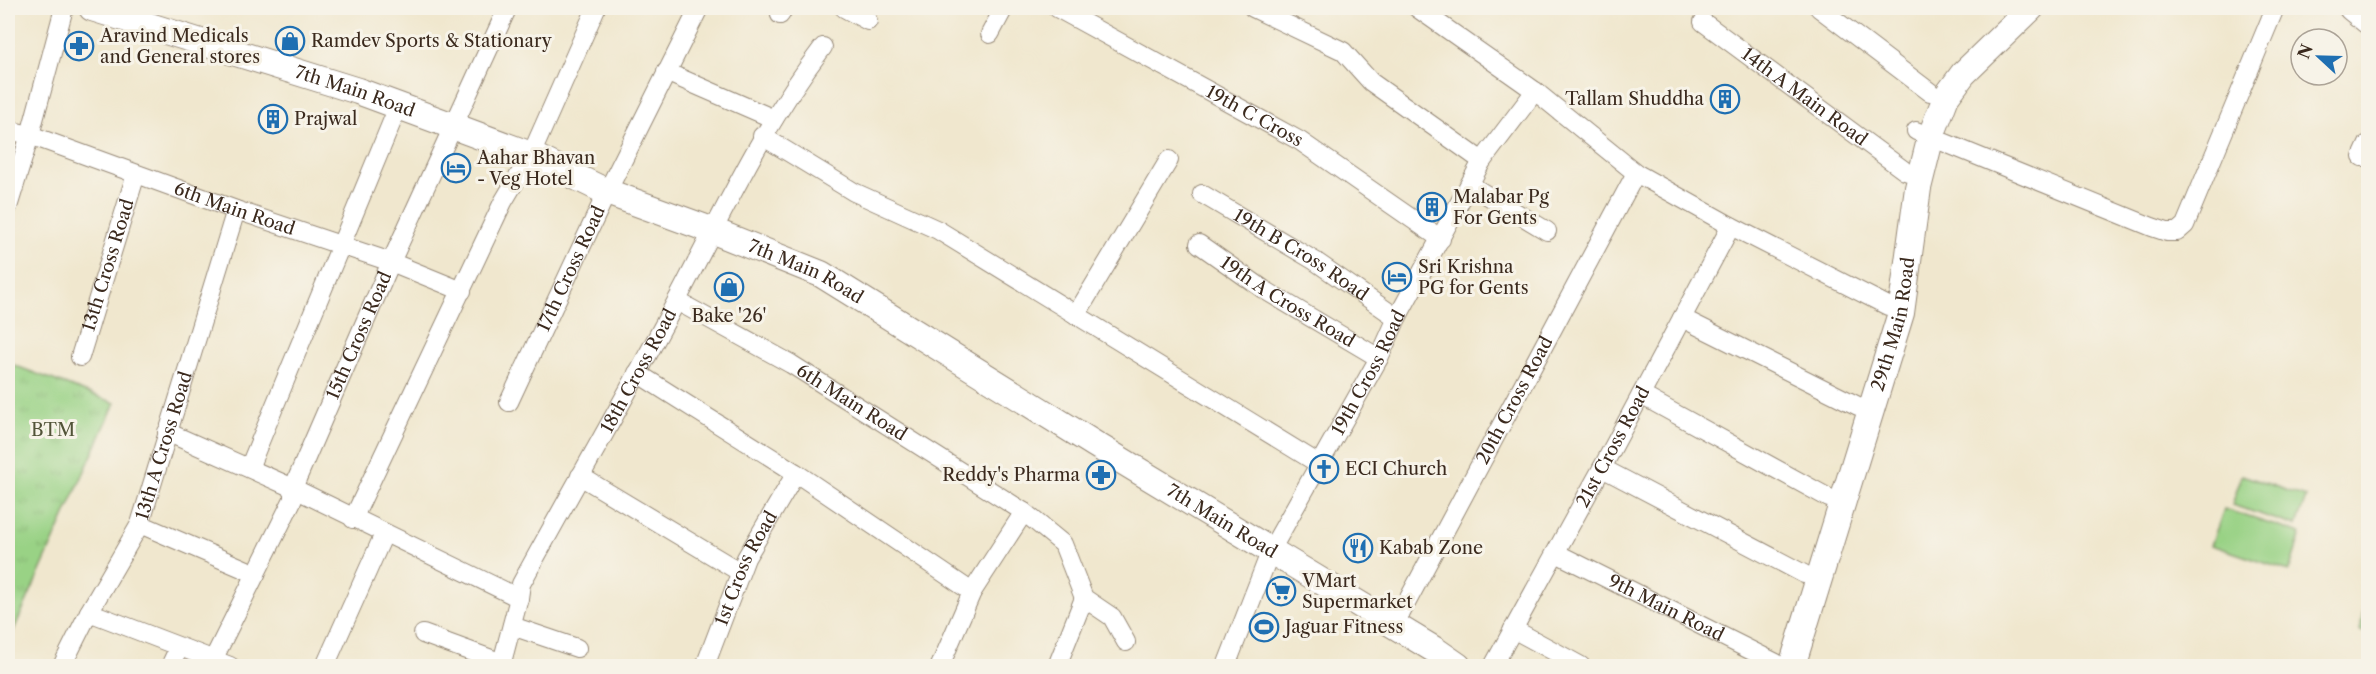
<svg xmlns="http://www.w3.org/2000/svg" width="2376" height="674" viewBox="0 0 2376 674" font-family="'Libre Caslon Text',serif">
<style>
.grass{fill:url(#grass-tufts);stroke:#6a7e52;stroke-width:1.5}
.pitch{fill:#99d285;stroke:#6a7e52;stroke-width:1.5}
.lines{fill:none;stroke-linecap:round;stroke-linejoin:round}
.street-casing{stroke:#968876;stroke-width:20}
.secondary-casing{stroke:#968876;stroke-width:28}
.street{stroke:#fff;stroke-width:18}
.secondary{stroke:#fff;stroke-width:26}
.labels{text-anchor:middle;dominant-baseline:central;stroke-width:6;stroke-linejoin:round;paint-order:stroke}
.poi-label{font-size:18px;fill:#3b2a1e;stroke:#f7f3e8;text-anchor:start}
.street-label{font-size:18px;fill:#3b2a1e;stroke:#f7f3e8}
.park-label{font-size:18px;fill:#525438;stroke:#f7f3e8}
</style>
<defs>
<pattern id="grass-tufts" width="24" height="20" patternUnits="userSpaceOnUse" patternTransform="scale(1.5)"><rect width="24" height="20" fill="#99d285"/><path d="M3 7l-1-3M5 7V3M7 7l1-3M15 17l-1-3M17 17v-4M19 17l1-3" fill="none" stroke="#85b472"/></pattern>
</defs>
<rect width="100%" height="100%" fill="#f7f3e8"/>
<filter id="ink" filterUnits="userSpaceOnUse"><feTurbulence type="fractalNoise" baseFrequency=".0167" numOctaves="2"/><feDisplacementMap in="SourceGraphic" scale="12" xChannelSelector="R" yChannelSelector="G"/><feConvolveMatrix kernelMatrix="1 2 1 2 8 2 1 2 1" color-interpolation-filters="sRGB"/></filter>
<filter id="wash" filterUnits="userSpaceOnUse"><feTurbulence type="fractalNoise" baseFrequency=".008" numOctaves="4" result="noise"/><feDisplacementMap in="SourceGraphic" scale="24" xChannelSelector="R" yChannelSelector="G"/><feGaussianBlur stdDeviation="1.35" result="paint"/><feColorMatrix in="noise" values="0 0 0 0 0 0 0 0 0 0 0 0 0 0 0 0 0 1.4 0 .05"/><feComposite in="paint" operator="in"/></filter>
<g filter="url(#wash)">
<rect width="100%" height="100%" fill="#f0e7ce"/>
<path class="grass" d="M8 363 115 403 8 643Z
M2368 579V633L2360 631Z"/>
<path class="pitch" d="M2242 475 2306 497 2296 526 2232 505Z
M2224 509 2301 534 2289 571 2211 545Z"/>
</g>
<g filter="url(#ink)">
<g class="lines">
<g class="street-casing">
<g id="street">
<path d="M844 8 868 21"/>
<path id="s1" d="M1057 8 1300 141 1441 239"/>
<path d="M1253 8 1343 51 1371 82 1482 161"/>
<path d="M1417 8 1535 91 1636 173 1731 226 1888 306"/>
<path d="M1819 8 1930 92"/>
<path d="M780 15 784 8"/>
<path id="s2" d="M1703 22 1905 171 1921 176"/>
<path d="M990 34 1004 8"/>
<path d="M666 72 774 119"/>
<path id="s3" d="M8 130 30 135 236 210 391 262 462 291"/>
<path d="M1916 131 2152 227 2167 232H2177L2185 225 2275 8"/>
<path d="M762 136 854 192 938 230 1319 464"/>
<path d="M2362 157 2368 144"/>
<path d="M1470 185 1547 231"/>
<path id="s4" d="M1202 194 1315 261 1397 318"/>
<path d="M8 207 30 135 64 8"/>
<path id="s5" d="M1199 244 1263 289 1379 358"/>
<path id="s6" d="M677 301 791 364 1024 512 1063 544 1084 598 1112 617 1126 642"/>
<path d="M1076 315 1169 160"/>
<path d="M1682 318 1858 406"/>
<path id="s7" d="M80 357 136 174"/>
<path d="M637 373 796 473 972 592"/>
<path d="M1641 395 1829 498"/>
<path id="s8" d="M509 402 607 192 699 8"/>
<path d="M167 432 293 488 519 598"/>
<path d="M249 468 398 107"/>
<path d="M1602 468 1804 574"/>
<path d="M580 476 740 572"/>
<path d="M353 519 503 202 531 155 596 8"/>
<path d="M140 524 256 574"/>
<path id="s9" d="M1556 553 1776 663"/>
<path d="M89 612 230 666"/>
<path d="M512 626 577 648"/>
<path id="s10" d="M1394 626 1636 173"/>
<path d="M1513 629 1581 666"/>
<path d="M423 634 502 663"/>
<path id="s11" d="M213 660 293 499V488L391 262 507 9"/>
<path id="s12" d="M62 666 89 612 140 524 236 210"/>
<path d="M170 666 179 647"/>
<path d="M325 666 384 534"/>
<path id="s13" d="M501 666 519 598 521 584C572 490 626 397 676 302 722 215 763 125 823 47"/>
<path id="s14" d="M705 666 746 558 796 473"/>
<path d="M940 666 972 592 1024 512"/>
<path d="M1057 666 1084 598"/>
<path id="s15" d="M1226 666 1271 550 1379 358 1397 318 1482 161 1535 91"/>
<path id="s16" d="M1493 666 1602 468 1731 226"/>
</g>
</g>
<g class="secondary-casing">
<g id="secondary">
<path id="s17" d="M92 8 358 91 453 126 531 155 607 192 711 230 821 274 1096 445 1435 650 1458 666"/>
<path d="M2352 8 2368 21"/>
<path id="s18" d="M1792 666 1901 313 1918 188 1931 136 1946 97 1963 74 2031 8"/>
</g>
</g>
<use href="#street" class="street"/>
<use href="#secondary" class="secondary"/>
</g>
</g>
<defs>
<g id="shop-ring" transform="scale(1.5)"><circle r="9.5" fill="#f7f3e8" stroke="#1f6fb2" stroke-width="1.5"/><path d="M-5-2.5h2.3a2.7 3.5 0 0 1 5.4 0H5L5.5 6h-11ZM-1.5-2.5h3a1.5 2.3 0 0 0-3 0Z" fill="#1f6fb2"/></g>
<g id="pharmacy-ring" transform="scale(1.5)"><circle r="9.5" fill="#f7f3e8" stroke="#1f6fb2" stroke-width="1.5"/><path d="M-2-6h4v4h4v4h-4v4h-4v-4h-4v-4h4Z" fill="#1f6fb2"/></g>
<g id="building-ring" transform="scale(1.5)"><circle r="9.5" fill="#f7f3e8" stroke="#1f6fb2" stroke-width="1.5"/><path d="M-4-6H4V6H1V3H-1V6H-4ZM-2.5-4.3h1.7v1.8h-1.7ZM.8-4.3h1.7v1.8H.8ZM-2.5-1h1.7V.8h-1.7ZM.8-1h1.7V.8H.8Z" fill="#1f6fb2"/></g>
<g id="hotel-ring" transform="scale(1.5)"><circle r="9.5" fill="#f7f3e8" stroke="#1f6fb2" stroke-width="1.5"/><path d="M-6-4.5h1.5V1H6V5H4.5V3h-9V5H-6ZM-4 0a1.8 1.8 0 1 1 3.6 0ZM.5 0V-2.5h3Q6-2.5 6 0Z" fill="#1f6fb2"/></g>
<g id="church-ring" transform="scale(1.5)"><circle r="9.5" fill="#f7f3e8" stroke="#1f6fb2" stroke-width="1.5"/><path d="M-1.2-6h2.4v3.5h3.3v2.4h-3.3V6h-2.4V-.1h-3.3v-2.4h3.3Z" fill="#1f6fb2"/></g>
<g id="restaurant-ring" transform="scale(1.5)"><circle r="9.5" fill="#f7f3e8" stroke="#1f6fb2" stroke-width="1.5"/><path d="M-5-6h1v4h1v-4h1v4h1v-4h1v5L-1.5 .5V6h-2V.5L-5-1ZM5-6V6H3V1.5H1.5Q1.5-4 5-6Z" fill="#1f6fb2"/></g>
<g id="supermarket-ring" transform="scale(1.5)"><circle r="9.5" fill="#f7f3e8" stroke="#1f6fb2" stroke-width="1.5"/><path d="M-6-5.5h2.5l.6 2H6L4.5 2H-2.5L-4.4-4H-6ZM-1.5 3.2a1.3 1.3 0 1 0 .1 0ZM3 3.2a1.3 1.3 0 1 0 .1 0Z" fill="#1f6fb2"/></g>
<g id="stadium-ring" transform="scale(1.5)"><circle r="9.5" fill="#f7f3e8" stroke="#1f6fb2" stroke-width="1.5"/><path d="M0-5a6.5 5 0 1 0 0 10a6.5 5 0 1 0 0-10ZM-3.5-1.8h7v3.6h-7Z" fill="#1f6fb2"/></g>
</defs>
<g fill-rule="evenodd">
<use href="#shop-ring" x="290" y="41"/>
<use href="#pharmacy-ring" x="79" y="46"/>
<use href="#building-ring" x="1725" y="99"/>
<use href="#building-ring" x="273" y="119"/>
<use href="#hotel-ring" x="456" y="168"/>
<use href="#building-ring" x="1432" y="207"/>
<use href="#hotel-ring" x="1397" y="277"/>
<use href="#shop-ring" x="729" y="287"/>
<use href="#church-ring" x="1324" y="469"/>
<use href="#pharmacy-ring" x="1101" y="475"/>
<use href="#restaurant-ring" x="1358" y="548"/>
<use href="#supermarket-ring" x="1281" y="591"/>
<use href="#stadium-ring" x="1264" y="627"/>
</g>
<g class="labels">
<g class="poi-label">
<text x="100" y="36">Aravind Medicals<tspan x="100" dy="21">and General stores</tspan></text>
<text x="311" y="41">Ramdev Sports &amp; Stationary</text>
<text x="1704" y="99" text-anchor="end">Tallam Shuddha</text>
<text x="294" y="119">Prajwal</text>
<text x="477" y="158">Aahar Bhavan<tspan x="477" dy="21">- Veg Hotel</tspan></text>
<text x="1453" y="197">Malabar Pg<tspan x="1453" dy="21">For Gents</tspan></text>
<text x="1418" y="267">Sri Krishna<tspan x="1418" dy="21">PG for Gents</tspan></text>
<text x="729" y="316" text-anchor="middle">Bake '26'</text>
<text x="1345" y="469">ECI Church</text>
<text x="1080" y="475" text-anchor="end">Reddy's Pharma</text>
<text x="1379" y="548">Kabab Zone</text>
<text x="1302" y="581">VMart<tspan x="1302" dy="21">Supermarket</tspan></text>
<text x="1285" y="627">Jaguar Fitness</text>
</g>
<g class="street-label">
<text stroke="none"><textPath href="#s17" startOffset="276">7th Main Road</textPath></text>
<text stroke="none"><textPath href="#s2" startOffset="126">14th A Main Road</textPath></text>
<text stroke="none"><textPath href="#s1" startOffset="225">19th C Cross</textPath></text>
<text stroke="none"><textPath href="#s3" startOffset="240">6th Main Road</textPath></text>
<text stroke="none"><textPath href="#s4" startOffset="116">19th B Cross Road</textPath></text>
<text stroke="none"><textPath href="#s7" startOffset="96">13th Cross Road</textPath></text>
<text stroke="none"><textPath href="#s8" startOffset="147">17th Cross Road</textPath></text>
<text stroke="none"><textPath href="#s17" startOffset="762">7th Main Road</textPath></text>
<text stroke="none"><textPath href="#s5" startOffset="106">19th A Cross Road</textPath></text>
<text stroke="none"><textPath href="#s18" startOffset="357">29th Main Road</textPath></text>
<text stroke="none"><textPath href="#s11" startOffset="357">15th Cross Road</textPath></text>
<text stroke="none"><textPath href="#s13" startOffset="328">18th Cross Road</textPath></text>
<text stroke="none"><textPath href="#s15" startOffset="327">19th Cross Road</textPath></text>
<text stroke="none"><textPath href="#s10" startOffset="256">20th Cross Road</textPath></text>
<text stroke="none"><textPath href="#s6" startOffset="202">6th Main Road</textPath></text>
<text stroke="none"><textPath href="#s12" startOffset="244">13th A Cross Road</textPath></text>
<text stroke="none"><textPath href="#s16" startOffset="250">21st Cross Road</textPath></text>
<text stroke="none"><textPath href="#s17" startOffset="1248">7th Main Road</textPath></text>
<text stroke="none"><textPath href="#s14" startOffset="106">1st Cross Road</textPath></text>
<text stroke="none"><textPath href="#s9" startOffset="123">9th Main Road</textPath></text>
</g>
<g class="park-label">
<text x="53" y="430">BTM</text>
</g>
</g>
<rect width="2376" height="674" fill="none" stroke="#f7f3e8" stroke-width="30"/>
<g transform="translate(2319 57) rotate(292)"><circle r="28" fill="#f7f3e8" stroke="#aca397" stroke-width="1.5"/>
<path d="M0-4.5L10 22L0 15L-10 22Z" fill="#1f6fb2"/>
<text y="-9" font-size="16" font-weight="bold" text-anchor="middle" fill="#3b2a1e">N</text>
</g>
</svg>
